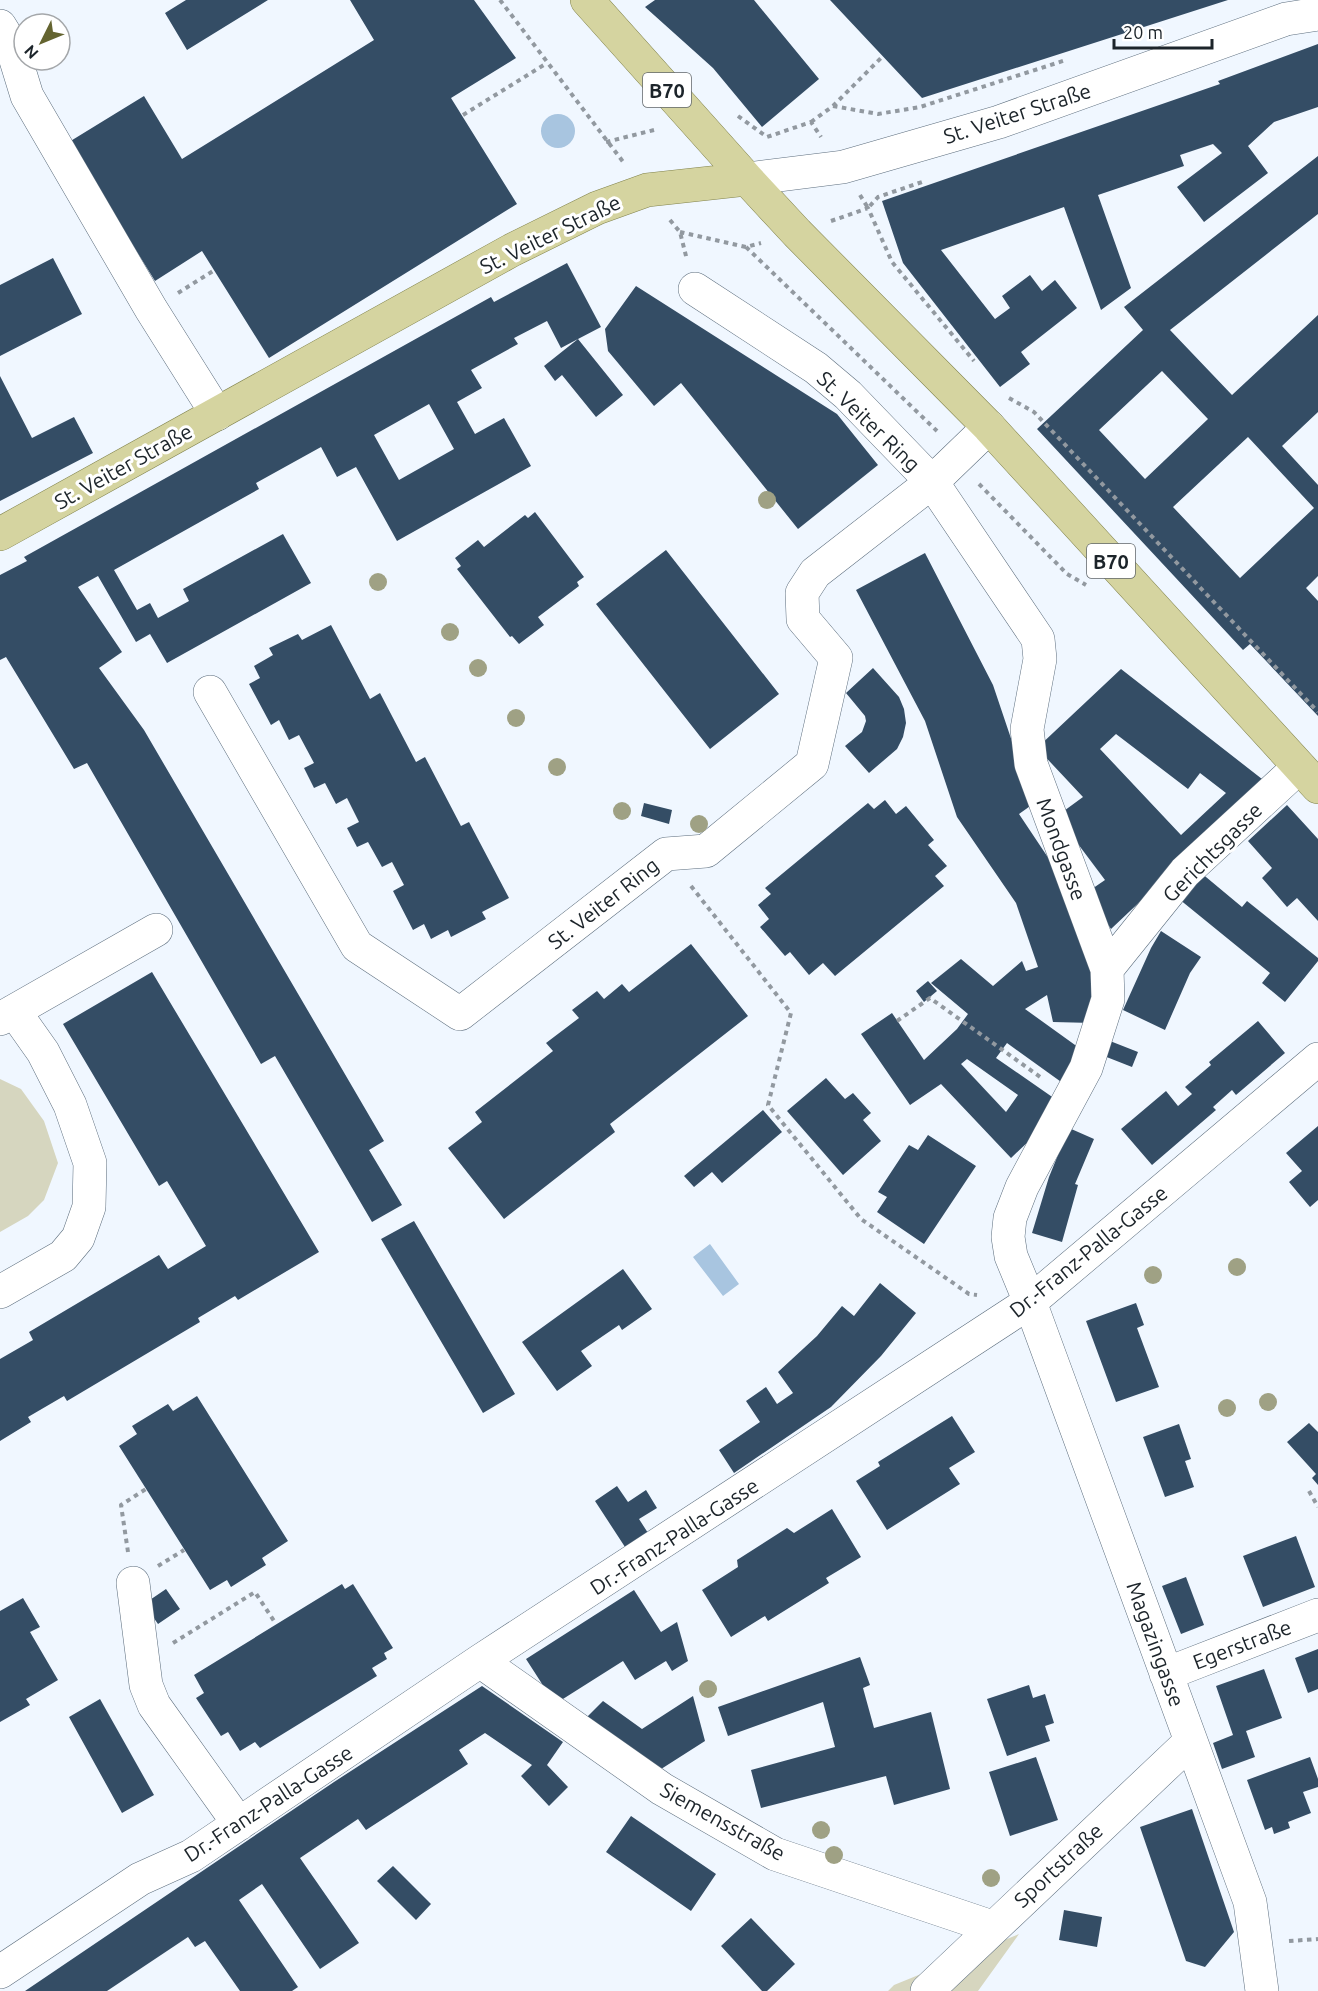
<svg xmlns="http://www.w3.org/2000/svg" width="1318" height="1991" viewBox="0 0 1318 1991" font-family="Ubuntu,sans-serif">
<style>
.green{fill:#d6d6bf}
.water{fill:#a8c5e0}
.building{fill:#344d65;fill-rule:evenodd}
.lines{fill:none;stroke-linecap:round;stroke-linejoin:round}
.minor-casing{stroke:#5d6e7e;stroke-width:34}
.major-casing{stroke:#82844e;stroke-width:34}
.path{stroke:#9299a0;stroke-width:4;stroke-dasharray:4.5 4.5;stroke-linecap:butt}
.minor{stroke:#fff;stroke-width:33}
.major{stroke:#d5d4a0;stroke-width:33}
.tree{fill:#9fa184}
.labels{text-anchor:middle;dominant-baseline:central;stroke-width:6;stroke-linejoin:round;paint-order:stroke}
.shield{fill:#fff;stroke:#60666a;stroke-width:1.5}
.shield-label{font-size:20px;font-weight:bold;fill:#1c242a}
.street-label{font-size:21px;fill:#1c242a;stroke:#fff}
</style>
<rect width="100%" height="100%" fill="#f0f7ff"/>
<path class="green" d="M0 1079 21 1089 44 1121 58 1163 44 1200 28 1216 0 1232Z
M1019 1934 978 1991H888L894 1985Z"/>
<path class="water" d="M541 131a17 17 0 1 1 34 0a17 17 0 1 1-34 0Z
M710 1244 739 1284 723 1296 693 1257Z"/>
<path class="building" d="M186 0H268L187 50 165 13Z
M350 0H474L516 58 451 98 517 204 269 358 202 251 155 281 69 142 144 96 182 159 374 40Z
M655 0H754L819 79 762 127 713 68 645 7Z
M830 0H1228L922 98Z
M1318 44V107L1274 122 1248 146 1268 173 1204 222 1177 187 1222 153 1213 144 1180 155 1184 166 1098 195 1131 288 1101 310 1064 207 941 250 995 319 1010 308 1002 296 1030 275 1042 291 1055 280 1077 308 1021 352 1030 364 1000 387 903 263 882 201 1220 84 1218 81Z
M1318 156V214L1170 330 1232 395 1318 315V412L1282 446 1318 485V576L1306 588 1318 601V716L1250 644 1243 650 1037 429 1143 330 1124 307ZM1162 371 1208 419 1145 479 1099 430ZM1248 437 1314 508 1240 578 1173 507Z
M53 258 82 314 0 356V285Z
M567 263 601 327 578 339 623 395 596 417 562 375 555 381 544 366 578 339 561 348 547 321 514 338 518 344 471 370 482 388 457 402 475 434 504 418 531 466 397 541 356 467 337 477 321 447 256 483 259 489 114 570 137 610 150 603 158 618 189 601 183 589 283 534 311 583 167 663 150 634 136 642 98 576 78 587 122 652 99 668 144 730 384 1141 369 1150 402 1205 372 1222 275 1056 261 1064 87 763 74 769 6 657 0 660V575L27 561 24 557 491 297 494 302ZM429 404 454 449 399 480 374 435Z
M636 286 837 414 878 465 798 529 681 383 654 406 608 351 605 329Z
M0 376 32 438 74 417 93 453 0 501Z
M535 512 584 577 577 582 579 586 538 617 544 625 519 644 512 636 510 637 457 569 461 566 455 558 478 540 484 547 525 515 528 518Z
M666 550 779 694 710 749 596 604Z
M925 553 993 685 1033 804 1019 814 1059 874 1094 980 1093 1023 1053 1022 1047 995 1025 1009 1082 1050 1064 1084 1007 1043 996 1058 1058 1101 1030 1140 1011 1158 941 1084 910 1105 861 1034 892 1013 924 1060 957 1029 968 1014 931 983 961 959 993 986 1022 961 1026 971 1038 967 1016 903 957 817 925 721 856 590ZM967 1059 1018 1095 1006 1112 961 1064Z
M331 625 370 699 380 693 416 762 425 757 461 826 469 822 509 898 482 912 486 919 451 937 448 930 431 939 424 924 413 930 393 891 404 885 392 862 382 867 368 842 357 847 347 828 359 822 347 798 336 804 325 783 314 788 304 768 314 763 299 735 289 740 279 720 271 725 249 684 260 678 254 666 273 655 269 648 298 634 302 640Z
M873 668 899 697 904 709 906 723 903 737 897 749 869 773 845 746 862 732 866 721 865 716 846 693Z
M1121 669 1262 779 1238 809 1111 929 1086 893 1105 880 1057 816 1083 797 1037 748ZM1116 734 1188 789 1200 773 1226 793 1181 835 1100 749Z
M885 800 896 814 906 806 934 840 928 845 947 866 935 876 944 886 835 976 823 963 809 975 790 952 785 956 760 927 769 919 758 905 771 894 765 888 817 845 868 803 874 809Z
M644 803 672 810 669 824 641 816Z
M1287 805 1318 839V921L1297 898 1287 907 1262 878 1272 868 1248 841Z
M1200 872 1242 907 1247 901 1318 958V961L1285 1002 1262 983 1270 973 1179 899Z
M1161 931 1201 957 1190 973 1165 1030 1123 1010 1151 948Z
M691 944 748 1016 610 1124 615 1132 504 1219 448 1148 482 1122 475 1112 553 1051 546 1043 579 1018 572 1010 597 991 604 999 622 984 629 992Z
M152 972 319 1252 238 1300 235 1296 198 1318 200 1322 67 1401 64 1396 28 1417 31 1422 0 1441V1359L33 1340 29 1332 159 1255 168 1269 206 1246 167 1181 159 1186 63 1024Z
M928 981 937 991 924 1002 916 991Z
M1258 1021 1285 1053 1236 1095 1232 1090 1213 1107 1216 1110 1152 1165 1121 1129 1166 1091 1178 1106 1192 1094 1185 1087 1211 1065 1209 1062Z
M1110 1041 1138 1052 1132 1067 1104 1056Z
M826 1078 845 1099 853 1093 871 1113 863 1120 881 1141 843 1175 787 1111Z
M763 1110 782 1132 722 1183 712 1172 694 1187 684 1176Z
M1318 1126V1200L1310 1207 1289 1182 1302 1171 1286 1153Z
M1069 1128 1094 1139 1075 1184 1078 1185 1062 1242 1032 1233 1049 1177Z
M928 1135 976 1166 924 1244 877 1212 887 1197 878 1192 909 1145 918 1150Z
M414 1221 515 1394 483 1413 381 1239Z
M623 1269 652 1309 622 1330 619 1325 581 1351 592 1366 557 1391 522 1342Z
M880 1283 916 1313 881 1356 831 1407 734 1473 719 1450 760 1422 746 1401 766 1387 777 1404 793 1393 778 1372 817 1336 842 1306 854 1316Z
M1136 1303 1144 1325 1137 1328 1159 1387 1116 1402 1086 1321Z
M197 1396 288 1541 262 1558 266 1565 231 1587 227 1580 210 1590 119 1446 137 1434 132 1426 168 1404 173 1411Z
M952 1416 975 1452 949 1468 960 1484 887 1530 856 1481 880 1466 878 1462Z
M1309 1423 1318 1432V1485L1312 1478 1316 1474 1287 1442Z
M1179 1424 1191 1459 1185 1461 1194 1487 1165 1497 1143 1437Z
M617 1486 628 1502 646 1490 657 1508 639 1519 648 1533 625 1547 595 1501Z
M832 1509 861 1557 826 1578 829 1583 768 1621 765 1616 731 1637 702 1590 738 1567 737 1560 787 1528 794 1533Z
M1296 1536 1315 1587 1263 1607 1243 1556Z
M1186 1577 1204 1625 1181 1634 1162 1586Z
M342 1584 345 1589 353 1584 393 1648 384 1653 387 1659 372 1668 377 1676 260 1748 255 1742 240 1751 228 1732 221 1736 196 1698 204 1693 194 1675Z
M166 1589 180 1609 158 1624 144 1604Z
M634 1590 661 1632 677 1622 688 1661 672 1671 666 1661 635 1680 623 1661 555 1704 526 1659Z
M23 1598 40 1627 30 1632 58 1680 26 1699 30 1705 0 1722V1611Z
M1318 1649V1689L1308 1693 1295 1658Z
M860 1657 870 1685 863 1688 874 1728 931 1712 950 1789 894 1805 886 1776 761 1808 751 1770 835 1747 823 1702 728 1736 718 1707Z
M1264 1669 1282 1718 1246 1731 1255 1757 1222 1769 1213 1743 1233 1735 1216 1686Z
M1029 1685 1033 1698 1045 1694 1054 1723 1045 1726 1050 1741 1007 1756 987 1699Z
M482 1686 563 1742 547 1765 568 1787 549 1806 521 1776 532 1765 485 1733 459 1750 468 1764 366 1830 358 1819 300 1858 359 1943 320 1969 262 1884 239 1900 298 1987 292 1991H240L205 1941 195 1947 188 1937 107 1991H25L334 1782Z
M693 1696 705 1741 658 1771 585 1719 603 1701 642 1729Z
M100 1699 154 1795 122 1813 69 1717Z
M1036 1757 1058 1820 1010 1836 989 1772Z
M1310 1757 1318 1779V1787L1303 1792 1311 1813 1288 1822 1290 1828 1274 1834 1272 1827 1265 1830 1247 1780Z
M1192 1809 1234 1932 1205 1967 1186 1961 1140 1827Z
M631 1816 716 1874 691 1911 606 1852Z
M393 1866 431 1904 416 1920 377 1881Z
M1064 1910 1102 1917 1097 1947 1059 1940Z
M751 1918 795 1964 767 1991H762L721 1946Z"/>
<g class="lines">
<g class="minor-casing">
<path id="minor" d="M0 26 11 44 27 96 151 309 217 414
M747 179 843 167 857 163 999 122 1286 19 1318 14
M695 289 816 368 848 395 932 482 1038 639 1040 659 1027 729 1031 764 1107 969 1108 999 1086 1068 1022 1187 1010 1218 1008 1237 1011 1256 1030 1302 1250 1902 1262 1991
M210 692 357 946 460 1014 666 854 706 851 812 764 836 658 803 619 802 593 815 573 932 482 989 427
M1107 969 1185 872 1299 767
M0 1019 156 930
M0 1292 63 1256 78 1238 89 1207 90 1163 70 1105 43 1052 14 1011
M133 1583 146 1685 154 1705 239 1824
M480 1661 662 1789 775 1854 992 1927
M1166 1674 1318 1615
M0 1972 140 1879 191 1856 480 1661 1030 1302 1318 1059
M927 1991 1191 1741"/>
</g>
<g class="major-casing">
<path id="major" d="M587 0 747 179 797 233 989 427 1318 787
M0 534 512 250 597 208 647 190 747 179"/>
</g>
<path class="path" d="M500 0 624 163
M833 106 878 114 920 107 1066 60
M463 115 547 63
M738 116 767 137 811 122 821 137
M811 122 833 106 883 56
M606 142 658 129
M860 195 868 208 878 197 922 182
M670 220 680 232 687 260
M831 221 868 208 892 262 974 361
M680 232 746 247 761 243
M746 247 937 431
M178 293 213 271
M1009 398 1034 412 1318 712
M979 484 1067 574 1086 585
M691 886 791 1013 768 1105 861 1219 969 1294 977 1295
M897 1021 930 998 1043 1079
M1309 1491 1318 1507
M128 1552 121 1505 146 1489
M158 1566 184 1550
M173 1643 255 1592 276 1624
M1289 1941 1318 1939"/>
<use href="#minor" class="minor"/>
<use href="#major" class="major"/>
</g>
<g class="tree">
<circle cx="767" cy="500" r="9"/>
<circle cx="378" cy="582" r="9"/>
<circle cx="450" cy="632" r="9"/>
<circle cx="478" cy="668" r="9"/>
<circle cx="516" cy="718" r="9"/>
<circle cx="557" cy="767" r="9"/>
<circle cx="622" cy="811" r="9"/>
<circle cx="699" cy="824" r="9"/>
<circle cx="1237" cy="1267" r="9"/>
<circle cx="1153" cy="1275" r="9"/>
<circle cx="1268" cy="1402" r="9"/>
<circle cx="1227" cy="1408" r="9"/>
<circle cx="708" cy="1689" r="9"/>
<circle cx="821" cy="1830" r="9"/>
<circle cx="834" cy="1855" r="9"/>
<circle cx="991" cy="1878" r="9"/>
</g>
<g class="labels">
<g class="shield">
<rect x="643" y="73" width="48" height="34" rx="4.5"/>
<rect x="1087" y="544" width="48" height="34" rx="4.5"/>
</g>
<g class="shield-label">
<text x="667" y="90">B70</text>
<text x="1111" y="561">B70</text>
</g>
<g class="street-label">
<text transform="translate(1017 113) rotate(-18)">St. Veiter Straße</text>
<text transform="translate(550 234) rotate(-26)">St. Veiter Straße</text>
<text transform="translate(869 421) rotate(44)">St. Veiter Ring</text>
<text transform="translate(123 466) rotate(-29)">St. Veiter Straße</text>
<text transform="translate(1062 849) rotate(70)">Mondgasse</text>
<text transform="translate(1212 852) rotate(-45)">Gerichtsgasse</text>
<text transform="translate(603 903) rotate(-38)">St. Veiter Ring</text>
<text transform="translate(1088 1251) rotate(-39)">Dr.-Franz-Palla-Gasse</text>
<text transform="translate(674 1536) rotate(-33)">Dr.-Franz-Palla-Gasse</text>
<text transform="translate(1156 1644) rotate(70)">Magazingasse</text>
<text transform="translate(1242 1644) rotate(-21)">Egerstraße</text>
<text transform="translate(268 1803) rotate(-33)">Dr.-Franz-Palla-Gasse</text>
<text transform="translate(723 1821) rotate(29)">Siemensstraße</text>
<text transform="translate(1058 1865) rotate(-43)">Sportstraße</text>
</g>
</g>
<g transform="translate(42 42) rotate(227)"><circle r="28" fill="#ffffff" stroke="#a4a7aa" stroke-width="1.5"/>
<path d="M0-4.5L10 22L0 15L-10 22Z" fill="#646430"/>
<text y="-9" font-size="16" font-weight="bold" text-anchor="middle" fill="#1c242a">N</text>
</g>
<path d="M1114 39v9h98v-9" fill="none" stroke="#1c242a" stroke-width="3"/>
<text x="1123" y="39" font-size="18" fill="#1c242a" stroke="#ffffff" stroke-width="4.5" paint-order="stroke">20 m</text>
</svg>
